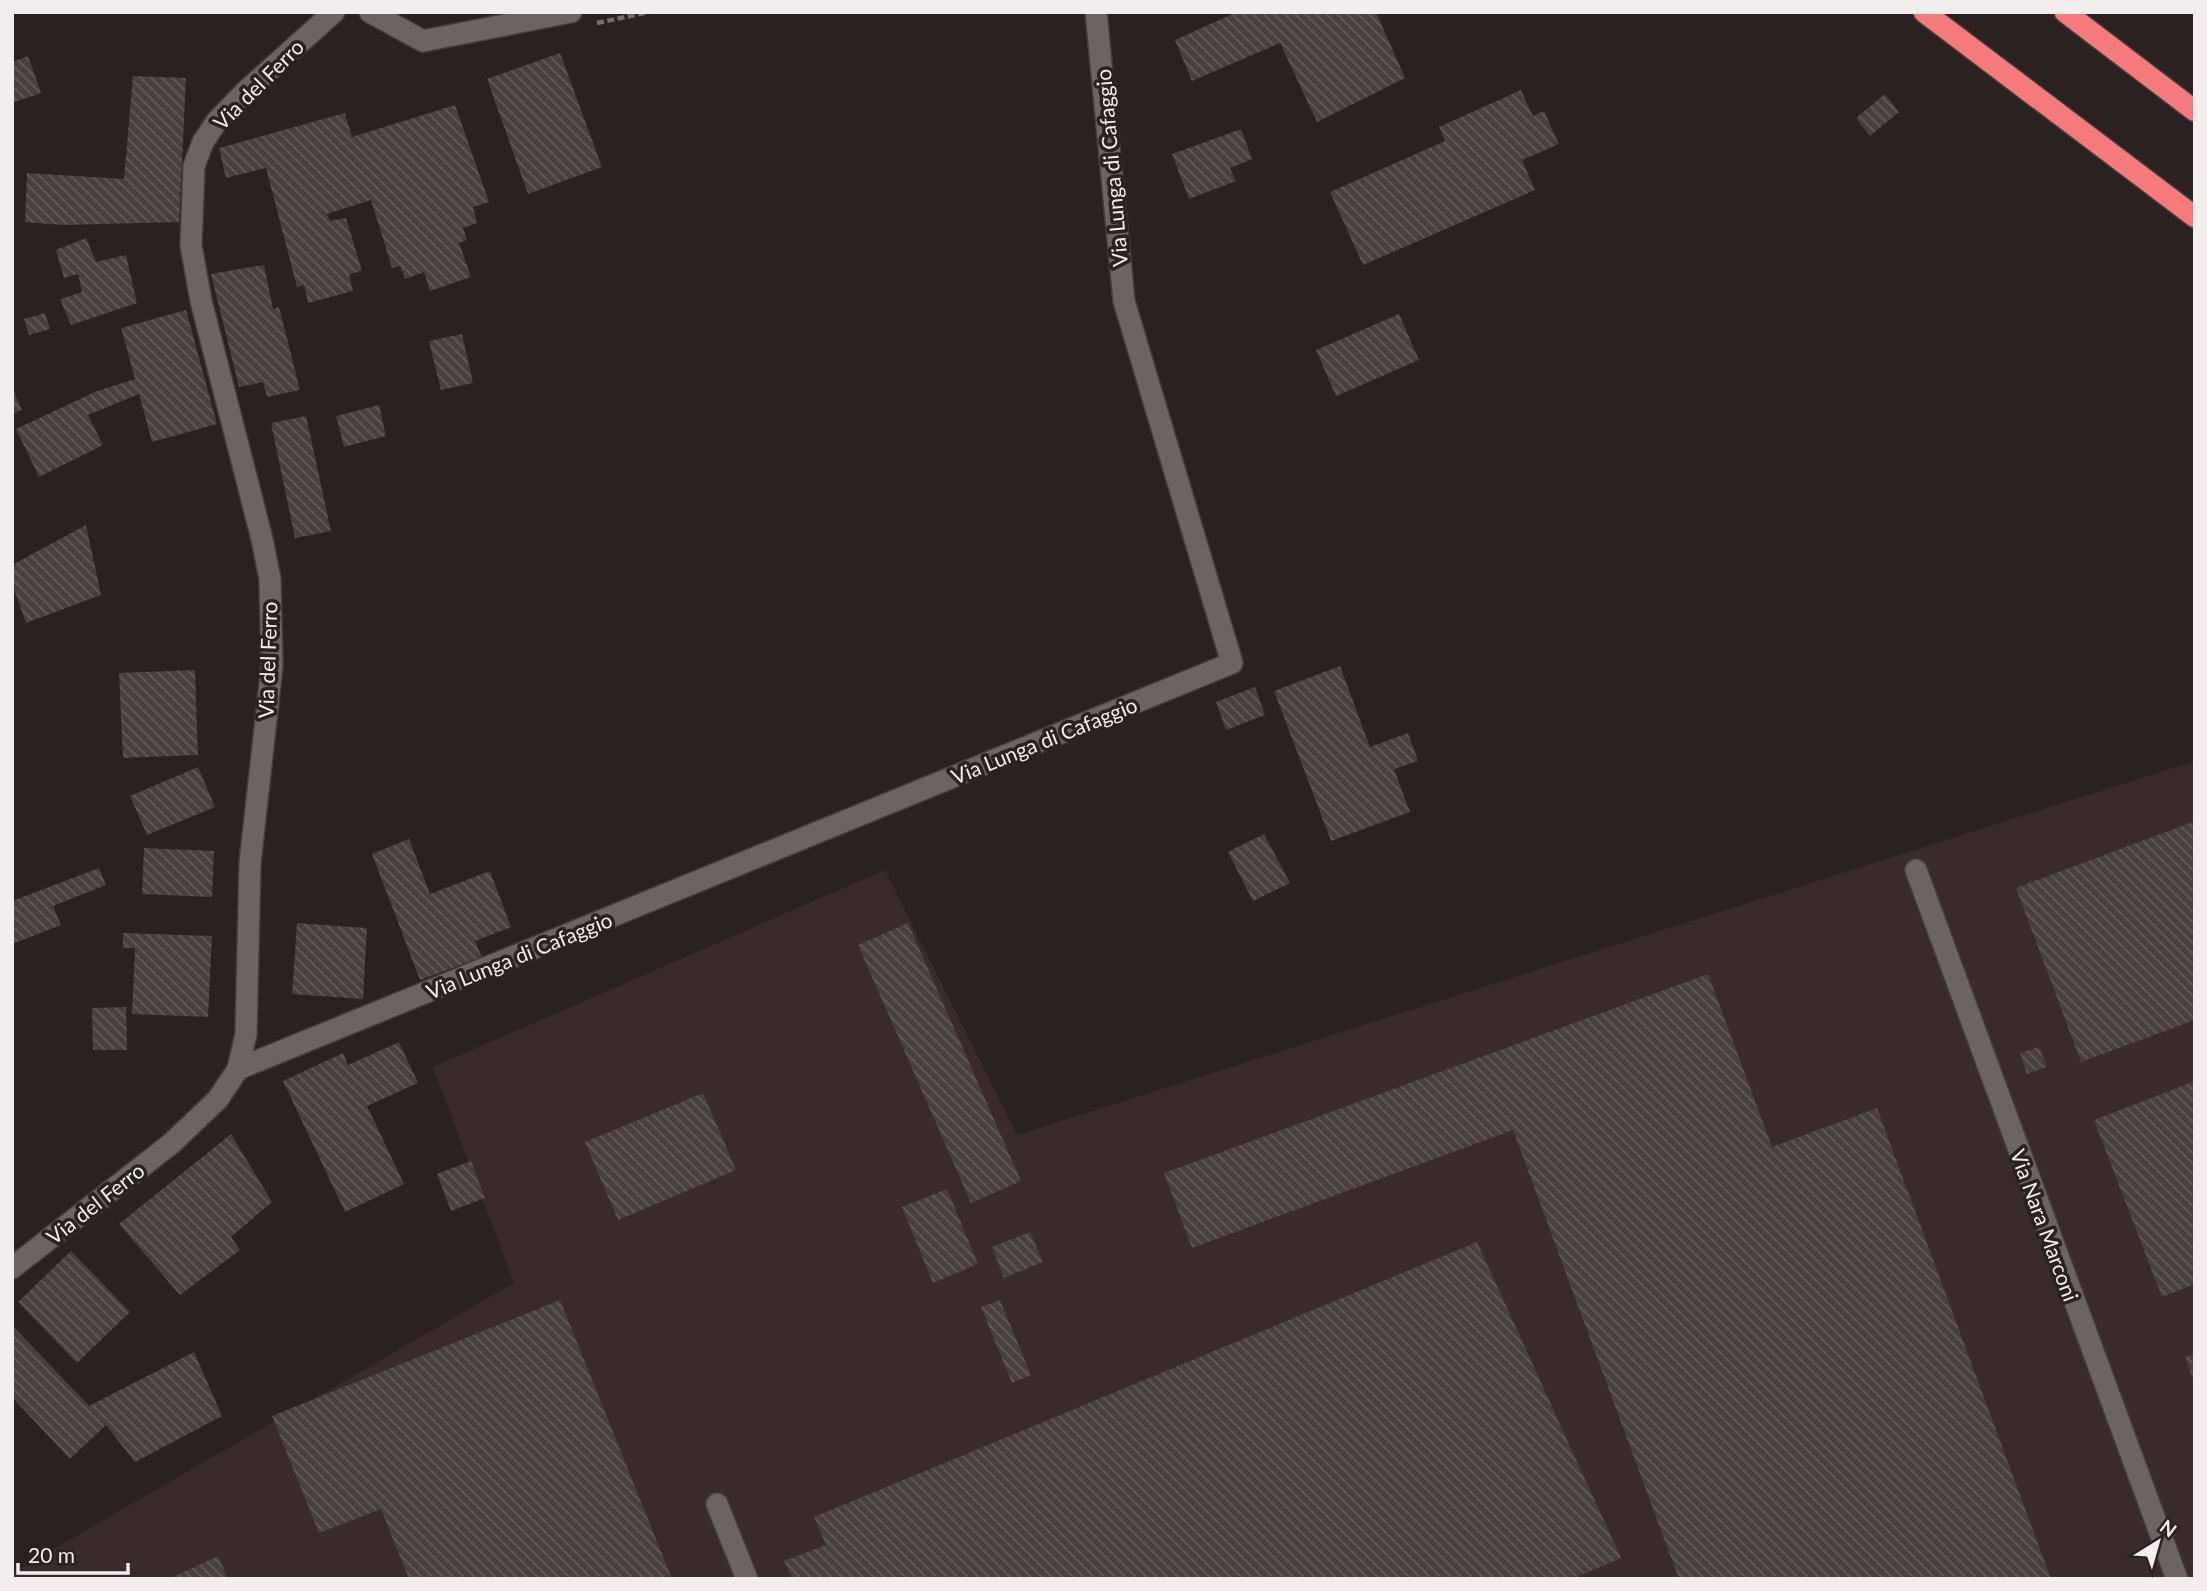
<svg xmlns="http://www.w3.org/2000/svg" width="2207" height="1591" viewBox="0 0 2207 1591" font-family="Lato,sans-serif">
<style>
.built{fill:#392b2b}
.building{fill:url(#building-back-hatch)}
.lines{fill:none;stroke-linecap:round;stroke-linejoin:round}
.service-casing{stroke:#443d3d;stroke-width:24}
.minor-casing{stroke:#443d3d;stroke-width:24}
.motorway-casing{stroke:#443d3d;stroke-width:24}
.path{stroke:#756e6e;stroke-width:4.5;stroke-dasharray:7 3.5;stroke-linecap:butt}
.service{stroke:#6c6363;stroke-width:21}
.minor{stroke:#6c6363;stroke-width:21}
.motorway{stroke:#f47a7b;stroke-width:21}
.labels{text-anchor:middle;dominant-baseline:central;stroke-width:7;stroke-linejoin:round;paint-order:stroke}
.street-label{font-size:21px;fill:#f3eeee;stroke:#292221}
</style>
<defs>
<pattern id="building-back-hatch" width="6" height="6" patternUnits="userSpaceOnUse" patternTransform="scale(1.75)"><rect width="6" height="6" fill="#483f3f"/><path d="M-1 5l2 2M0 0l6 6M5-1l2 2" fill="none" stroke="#635b5b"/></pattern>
</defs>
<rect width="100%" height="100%" fill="#292221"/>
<path class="built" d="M2195 761V1579H12V1573L514 1283 433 1067 885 870 1017 1135Z"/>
<path class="building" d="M1237 12H1376L1405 78 1317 122 1280 43 1192 81 1175 40Z
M560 53 602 167 528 194 487 79Z
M28 56 41 93 12 103V62Z
M133 76 186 78 179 222 63 225 25 222 27 173 124 179Z
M1521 90 1533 116 1544 111 1559 144 1522 160 1535 190 1363 265 1330 192 1445 141 1439 127Z
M1885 94 1899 112 1870 136 1856 118Z
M455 105 489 202 473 207 477 223 463 228 467 240 459 243 471 277 430 291 424 272 405 279 400 266 392 268 371 200 327 214 330 221 346 218 362 271 349 274 353 291 308 303 304 285 297 287 266 168 226 178 219 148 345 113 352 137Z
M1241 129 1252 159 1230 168 1236 181 1189 199 1172 154Z
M86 238 96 262 126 255 137 303 71 325 60 299 82 292 78 274 64 278 56 250Z
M264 265 273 309 279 307 300 390 267 397 263 382 239 387 211 274Z
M186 310 217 424 152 442 139 394 88 415 103 445 39 477 16 429 97 391 135 379 121 328Z
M45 313 50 329 29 335 24 319Z
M1399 314 1419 360 1336 396 1316 350Z
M462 334 473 383 441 390 429 341Z
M12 387 22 410 12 414Z
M379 405 386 436 344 447 336 416Z
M306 416 331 531 295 538 271 423Z
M86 525 101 595 26 623 12 583V565Z
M1340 666 1370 747 1408 733 1418 761 1394 769 1410 812 1331 841 1274 691Z
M195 670 198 755 123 758 119 673Z
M1255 687 1265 715 1226 730 1216 702Z
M198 767 215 807 147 835 130 796Z
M2195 821V1020L2081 1062 2016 888Z
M1264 834 1290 883 1253 901 1228 852Z
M409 839 430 894 490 871 511 927 475 941 482 957 420 980 372 854Z
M144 848 214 851 212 897 142 894Z
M99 868 106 885 53 906 61 925 12 944V901Z
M297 923 367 928 363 999 292 994Z
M908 923 1021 1181 971 1203 858 945Z
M123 933 212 936 208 1017 132 1014 135 948H123Z
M1708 974 1772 1147 1877 1108 2051 1579H1679L1513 1130 1192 1248 1164 1173Z
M126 1007 127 1050H93L92 1008Z
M399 1042 418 1083 367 1106 404 1184 345 1212 283 1081 343 1053 348 1065Z
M2039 1047 2047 1067 2027 1074 2020 1053Z
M2195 1081V1284L2162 1297 2094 1120Z
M703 1093 736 1170 618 1220 585 1142Z
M231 1134 272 1202 231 1237 240 1250 180 1295 119 1224Z
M471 1161 485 1198 451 1211 437 1174Z
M947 1189 978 1264 933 1283 902 1207Z
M1030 1232 1043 1262 1004 1278 992 1247Z
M1477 1242 1621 1558 1572 1579H792L784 1561 826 1545 814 1517Z
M71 1251 130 1312 77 1363 18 1302Z
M560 1300 672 1579H409L381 1509 319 1533 272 1416Z
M1000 1300 1031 1375 1012 1383 981 1307Z
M12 1325 89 1406 194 1352 222 1416 135 1462 106 1425 70 1459 12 1397Z
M2195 1354V1382H2194L2185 1357Z
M218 1556 228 1579H169Z"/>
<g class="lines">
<g class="service-casing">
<path id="service" d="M717 1504 747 1579"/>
</g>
<g class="minor-casing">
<path id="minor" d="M370 12 423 41 571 12
M1916 870 2177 1579
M238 1069 1232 663 1124 301 1096 12
M12 1268 172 1143 218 1099 238 1069 246 1034 250 863 272 666 270 579 262 539 201 301 191 245 194 166 203 142 217 121 246 91 334 12"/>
</g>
<g class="motorway-casing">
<path id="motorway" d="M1924 12 2195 217
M2065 12 2195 111"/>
</g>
<path class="path" d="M597 23 649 12"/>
<use href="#service" class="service"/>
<use href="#minor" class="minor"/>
<use href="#motorway" class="motorway"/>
</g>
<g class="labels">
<g class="street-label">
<text transform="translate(258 84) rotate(-45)">Via del Ferro</text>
<text transform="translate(1111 168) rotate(-95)">Via Lunga di Cafaggio</text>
<text transform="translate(267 660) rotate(-88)">Via del Ferro</text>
<text transform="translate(1044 740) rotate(-22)">Via Lunga di Cafaggio</text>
<text transform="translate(519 955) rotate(-22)">Via Lunga di Cafaggio</text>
<text transform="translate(95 1203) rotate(-38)">Via del Ferro</text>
<text transform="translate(2045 1225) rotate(70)">Via Nara Marconi</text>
</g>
</g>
<rect width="2207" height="1591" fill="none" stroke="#f3eeee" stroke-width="28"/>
<g transform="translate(2158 1542) rotate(37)" stroke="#292221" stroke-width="5" paint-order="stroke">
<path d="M0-5L12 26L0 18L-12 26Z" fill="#f3eeee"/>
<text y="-10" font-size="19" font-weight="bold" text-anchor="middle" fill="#f3eeee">N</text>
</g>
<path d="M18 1563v10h110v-10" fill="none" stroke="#f3eeee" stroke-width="3.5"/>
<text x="28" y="1563" font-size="21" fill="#f3eeee" stroke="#292221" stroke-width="5" paint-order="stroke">20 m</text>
</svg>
